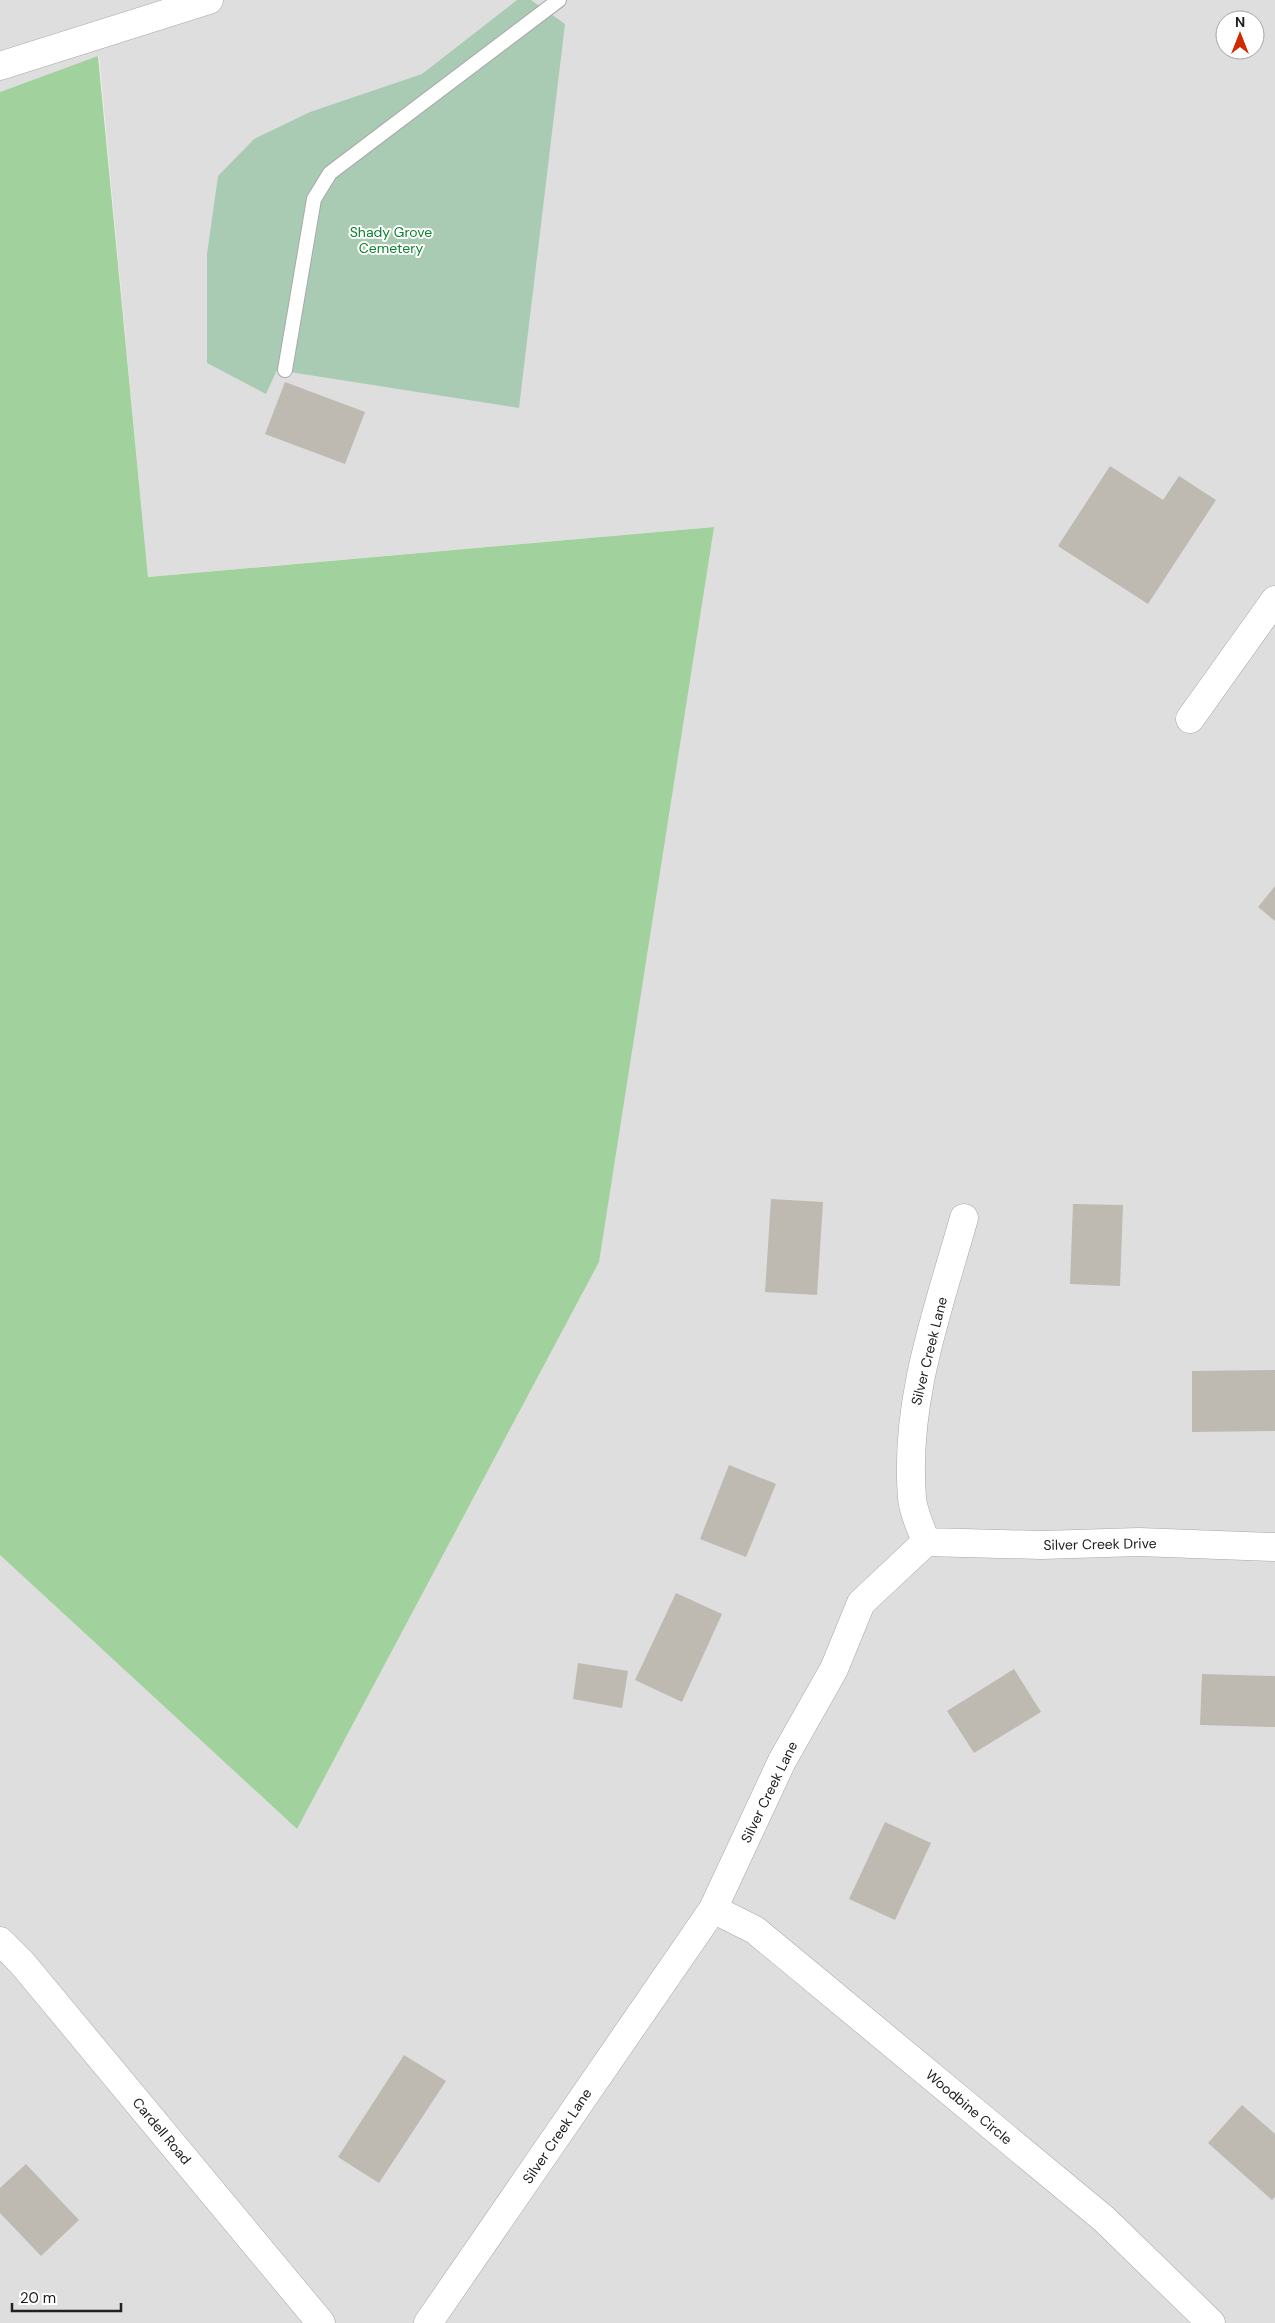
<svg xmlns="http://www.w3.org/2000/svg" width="1275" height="2323" viewBox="0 0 1275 2323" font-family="'DM Sans',sans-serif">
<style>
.residential{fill:#dfdede;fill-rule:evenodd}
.forest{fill:#a1d19c}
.cemetery{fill:#a9cbb4}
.building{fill:#beb9b1}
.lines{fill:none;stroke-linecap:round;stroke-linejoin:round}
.service-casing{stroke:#a8a8a8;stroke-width:16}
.minor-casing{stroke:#a8a8a8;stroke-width:29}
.tertiary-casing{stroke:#a8a8a8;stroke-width:29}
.service{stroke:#fff;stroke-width:14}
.minor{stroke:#fff;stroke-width:28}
.tertiary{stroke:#fff;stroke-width:28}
.labels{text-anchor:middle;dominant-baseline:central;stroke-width:4;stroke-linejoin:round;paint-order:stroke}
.park-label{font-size:14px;fill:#0b832d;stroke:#fff}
.street-label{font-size:14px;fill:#212121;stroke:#fff}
</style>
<rect width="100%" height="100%" fill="#f1f0e8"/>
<path class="residential" d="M0 0H1275V2323H0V1555L297 1829 713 527 148 577 99 56 0 92ZM1225 20H1255V50H1225Z"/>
<path class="forest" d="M98 56 148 577 714 527 599 1262 297 1829 0 1555V92Z"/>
<path class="cemetery" d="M517 0H531L565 24 519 408 277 370 266 394 207 363V254L218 176 254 139 310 112 422 74Z"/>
<path class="building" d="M285 382 365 412 345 464 265 434Z
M1110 466 1163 500 1179 476 1216 500 1148 604 1058 546Z
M1275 886V921L1258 907Z
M771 1199 823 1202 817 1295 765 1292Z
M1073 1204 1123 1205 1120 1286 1070 1284Z
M1275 1370V1431L1192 1432V1371Z
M729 1465 776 1484 746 1557 700 1539Z
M676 1593 722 1614 682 1702 635 1680Z
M578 1663 628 1671 622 1708 573 1699Z
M1014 1669 1041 1712 974 1753 947 1711Z
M1202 1674 1275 1676V1727L1200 1725Z
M885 1822 931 1843 895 1920 849 1899Z
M404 2055 446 2081 379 2183 338 2157Z
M1242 2105 1275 2134V2197L1272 2200 1208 2143Z
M26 2164 79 2220 41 2256 0 2213V2188Z"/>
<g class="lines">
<g class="service-casing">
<path id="service" d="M285 370 314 199 330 173 559 0"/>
</g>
<g class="minor-casing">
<path id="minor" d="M1190 719 1275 600
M926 1542 1041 1545 1139 1542 1275 1547
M713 1909 755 1930 1104 2219 1211 2323
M428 2323 713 1909 782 1761 834 1669 861 1603 926 1542C921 1528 913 1512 912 1498 904 1401 938 1310 964 1218"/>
</g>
<g class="tertiary-casing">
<path id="tertiary" d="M0 66 209 0
M0 1941 22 1963 321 2323"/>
</g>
<use href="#service" class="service"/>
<use href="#minor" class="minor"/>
<use href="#tertiary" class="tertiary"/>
</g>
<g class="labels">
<g class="park-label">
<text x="391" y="232">Shady Grove<tspan x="391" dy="16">Cemetery</tspan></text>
</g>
<g class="street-label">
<text transform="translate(929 1351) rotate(-76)">Silver Creek Lane</text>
<text transform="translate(1100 1544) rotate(-1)">Silver Creek Drive</text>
<text transform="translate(769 1792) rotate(-64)">Silver Creek Lane</text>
<text transform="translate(969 2107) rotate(40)">Woodbine Circle</text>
<text transform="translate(162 2131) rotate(50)">Cardell Road</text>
<text transform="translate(557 2136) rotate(-56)">Silver Creek Lane</text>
</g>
</g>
<g transform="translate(1240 35)"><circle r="24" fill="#ffffff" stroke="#a6a6a6"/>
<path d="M0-4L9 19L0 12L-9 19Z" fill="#d22900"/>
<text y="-8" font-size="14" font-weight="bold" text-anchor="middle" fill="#212121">N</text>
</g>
<path d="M12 2303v8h109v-8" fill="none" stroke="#212121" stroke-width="2.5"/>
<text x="20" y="2303" font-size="15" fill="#212121" stroke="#ffffff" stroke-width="4" paint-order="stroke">20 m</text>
</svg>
